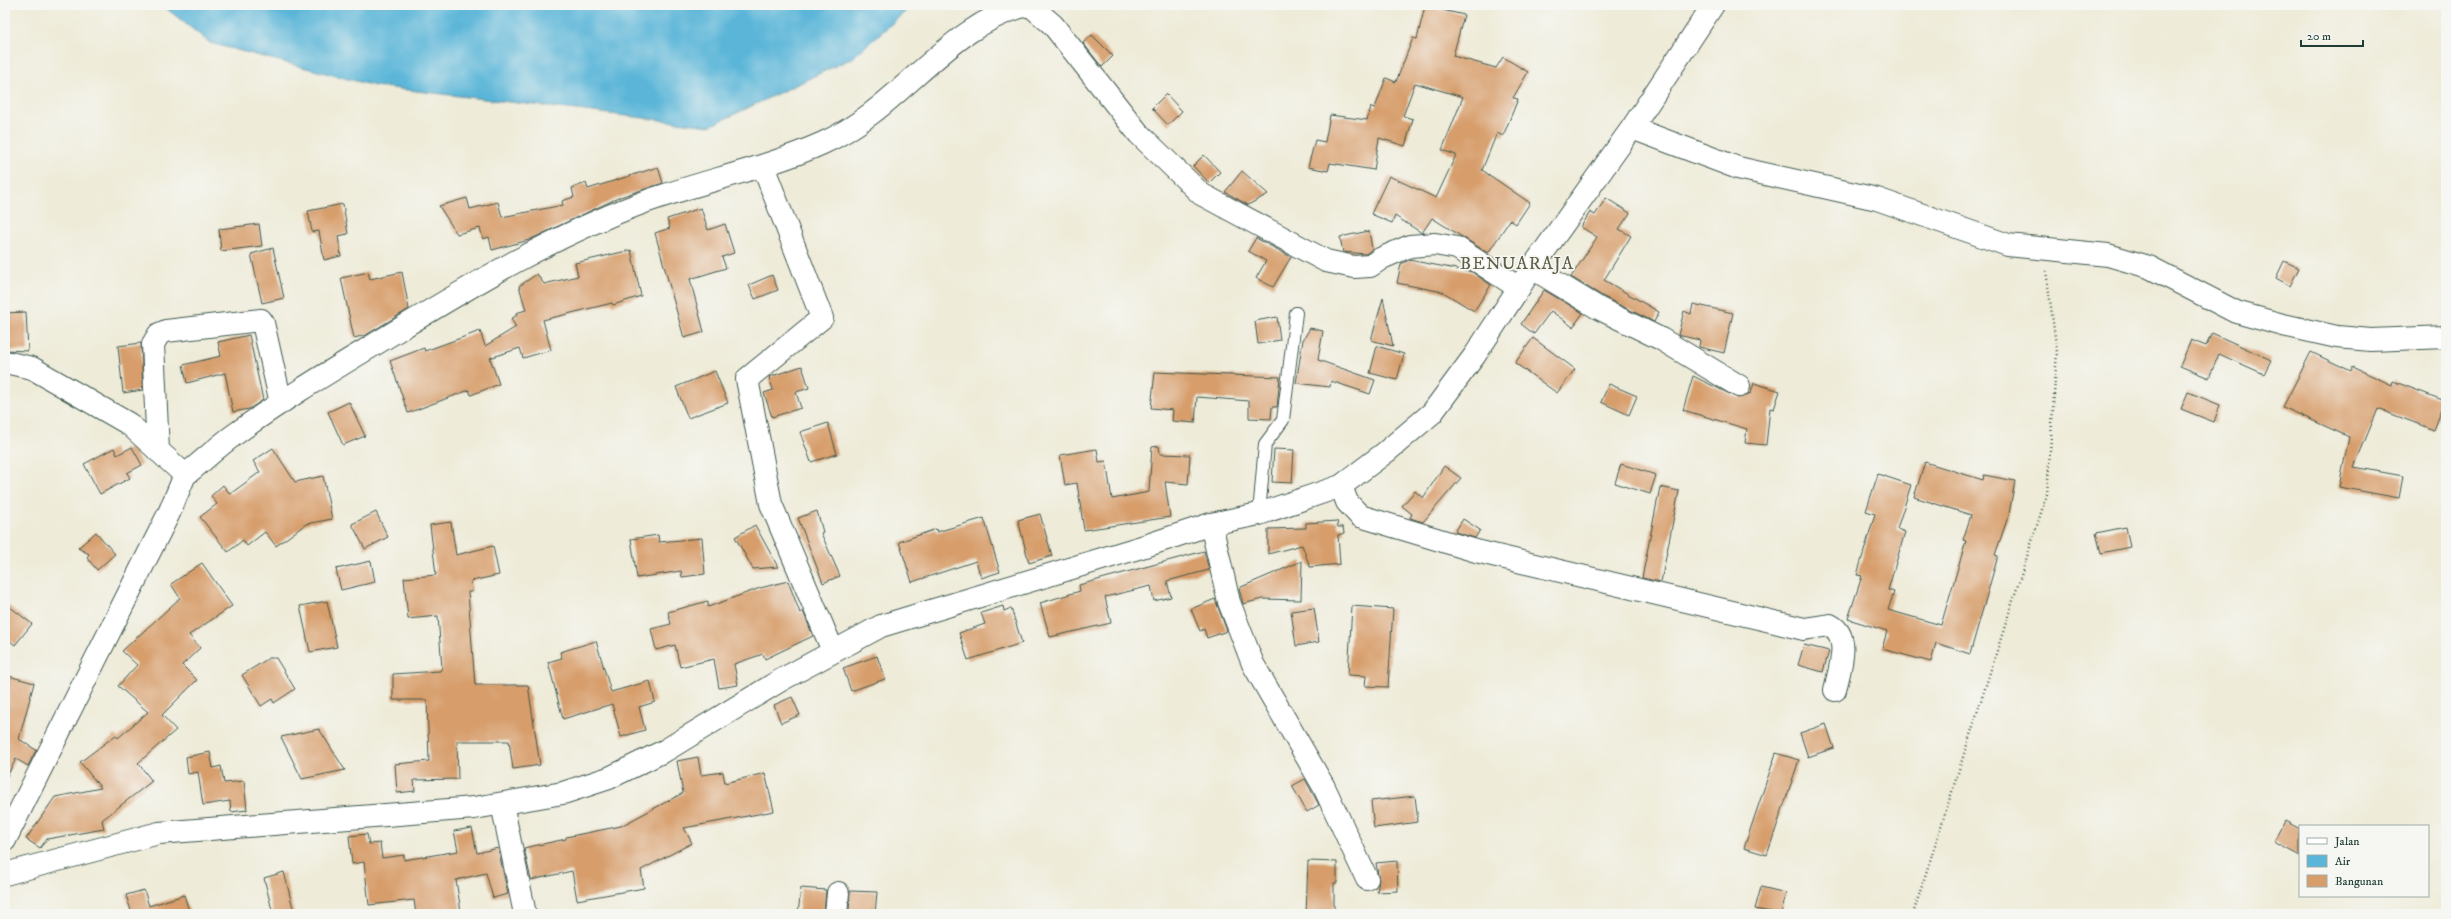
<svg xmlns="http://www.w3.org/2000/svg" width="2451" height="919" viewBox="0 0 2451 919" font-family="'IM FELL DW Pica',serif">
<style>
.water{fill:#5ab5d8;stroke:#3c7986}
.building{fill:#d79d6a}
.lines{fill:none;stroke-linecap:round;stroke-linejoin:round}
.service-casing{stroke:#3e574d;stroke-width:14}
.minor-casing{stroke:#3e574d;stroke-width:24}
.tertiary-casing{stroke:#3e574d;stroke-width:24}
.secondary-casing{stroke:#3e574d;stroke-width:24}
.path{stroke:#3e574d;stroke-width:2.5;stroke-dasharray:1 3;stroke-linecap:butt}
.service{stroke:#fff;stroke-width:12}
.minor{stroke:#fff;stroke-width:22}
.tertiary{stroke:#fff;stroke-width:22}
.secondary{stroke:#fff;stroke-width:22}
.labels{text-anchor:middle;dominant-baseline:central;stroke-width:3.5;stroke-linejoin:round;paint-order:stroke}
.quarter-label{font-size:18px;letter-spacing:1px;fill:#5f5f47;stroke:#f6f6f2}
</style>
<rect width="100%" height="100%" fill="#f6f6f2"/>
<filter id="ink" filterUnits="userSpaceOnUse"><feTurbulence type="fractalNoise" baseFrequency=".025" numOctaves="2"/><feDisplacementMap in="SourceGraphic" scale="8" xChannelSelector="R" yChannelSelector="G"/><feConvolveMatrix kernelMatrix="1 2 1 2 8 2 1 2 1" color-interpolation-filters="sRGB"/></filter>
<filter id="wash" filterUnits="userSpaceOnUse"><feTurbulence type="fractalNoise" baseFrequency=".012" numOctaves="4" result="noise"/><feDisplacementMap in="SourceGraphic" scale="16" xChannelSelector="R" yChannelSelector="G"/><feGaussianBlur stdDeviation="0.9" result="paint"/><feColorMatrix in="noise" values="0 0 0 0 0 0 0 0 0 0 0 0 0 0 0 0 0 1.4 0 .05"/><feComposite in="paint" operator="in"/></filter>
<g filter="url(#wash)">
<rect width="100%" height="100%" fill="#eeebd8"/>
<path class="water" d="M162 5H913L852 58 710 126 375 86 210 43Z"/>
<g id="blocks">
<path class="building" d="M1425 6 1464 15 1453 56 1496 68 1503 57 1528 72 1513 98 1518 99 1503 136 1497 133 1482 170 1530 203 1516 224 1510 220 1488 253 1432 218 1422 233 1395 216 1392 223 1371 214 1389 176 1436 198 1456 155 1442 150 1463 97 1415 83 1403 116 1413 119 1405 146 1379 138 1374 170 1330 163 1328 171 1308 167 1315 140 1325 142 1330 115 1367 120 1371 107 1375 108 1386 78 1396 82 1413 38 1417 39Z
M1092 35 1113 56 1102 67 1083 43Z
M1166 94 1182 111 1168 125 1152 108Z
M1204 155 1220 172 1209 183 1193 166Z
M658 167 663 183 620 197 529 240 492 250 489 237 483 239 480 228 457 234 439 206 467 198 470 209 498 202 502 217 563 205 562 201 574 197 572 188 586 183 588 189Z
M1242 171 1268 194 1248 205 1225 192Z
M1606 198 1630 213 1619 229 1631 236 1604 280 1659 312 1654 322 1604 297 1571 277 1597 237 1581 227 1590 212 1595 215Z
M343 204 348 234 338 236 341 256 324 260 319 231 312 232 308 211Z
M701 208 708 230 725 224 734 253 722 257 726 268 690 279 704 332 684 338 655 233 670 228 667 219Z
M259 224 262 246 221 251 219 229Z
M1369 231 1372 249 1366 254 1343 252 1340 237Z
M1256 238 1291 257 1273 287 1256 278 1266 261 1248 251Z
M273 248 284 298 262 303 251 254Z
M631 250 641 296 613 305 612 303 543 320 551 350 523 358 520 348 490 358 499 384 471 395 469 390 408 413 390 361 424 348 425 351 480 331 485 346 516 327 511 319 517 315 516 313 526 310 519 286 537 274 544 284 578 276 575 263Z
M1409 260 1472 272 1491 285 1474 311 1443 292 1397 283 1401 264Z
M2284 261 2299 268 2290 286 2276 278Z
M368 272 370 279 402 272 409 309 366 335 354 338 341 278Z
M772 275 778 290 755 299 749 285Z
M1544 290 1583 313 1573 327 1551 311 1534 334 1521 324Z
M1383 298 1393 346 1371 340Z
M1693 304 1733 313 1724 353 1699 347 1700 340 1678 335 1684 311 1691 314Z
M26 312 28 351 5 350V313Z
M1277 317 1280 340 1258 344 1255 321Z
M1310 328 1323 331 1318 360 1375 380 1370 394 1331 381 1330 387 1296 383 1303 340Z
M2212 333 2271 360 2264 374 2219 354 2209 378 2180 366 2191 340 2206 346Z
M249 335 263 400 249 409 233 412 225 373 187 383 183 365 221 356 218 342Z
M1533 338 1575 369 1557 393 1515 363Z
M141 343 143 390 123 393 118 346Z
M1377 346 1404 354 1397 380 1370 373Z
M2311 352 2351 371 2353 367 2392 385 2393 381 2445 401 2434 430 2378 409 2354 467 2403 476 2399 498 2339 487 2349 437 2283 407Z
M802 366 809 388 796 392 801 408 772 417 764 393 773 390 769 377Z
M715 371 728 403 688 418 676 387Z
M1155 372 1280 377 1277 407H1272L1271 419 1249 418V401L1197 397 1195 423 1172 421 1173 410 1151 408Z
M1693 376 1738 398 1751 393 1754 383 1780 391 1774 409 1770 408 1766 445 1745 443 1747 429 1683 410Z
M1609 384 1637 396 1629 415 1601 402Z
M2188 392 2220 405 2214 422 2181 409Z
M349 402 365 436 343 445 328 412Z
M828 423 837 454 811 462 800 432Z
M1159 446 1160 454 1190 455 1188 484 1165 482 1170 517 1084 530 1077 483 1065 485 1060 455 1097 449 1099 462 1106 461 1112 499 1149 492 1152 447Z
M132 447 142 465 127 473 130 478 100 494 84 464 114 448 117 455Z
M273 448 295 482 323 476 332 519 306 524 276 546 265 532 247 546 243 540 228 552 200 517 217 504 211 496 223 485 230 494 260 472 253 461Z
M1274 449 1294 450 1292 483 1272 482Z
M1925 462 1983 480 1984 475 2015 481 2009 514 1995 555 1998 556 1970 654 1936 643 1931 662 1882 649 1887 631 1848 619 1862 576 1857 575 1875 514 1866 511 1878 474 1911 485 1897 529 1905 532 1888 590 1894 592 1888 610 1941 625 1966 541 1963 540 1971 515 1914 497Z
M1621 464 1656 475 1650 494 1615 483Z
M1444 466 1461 478 1423 522 1410 518 1412 514 1402 506 1415 491 1423 498Z
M1660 487 1679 491 1661 582 1642 578Z
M817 511 823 532 821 533 840 576 823 583 798 518Z
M376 512 388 537 365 549 352 524Z
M1040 514 1052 556 1029 563 1018 520Z
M984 518 1000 572 981 578 976 561 912 582 899 542 936 529 937 532Z
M1463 519 1480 530 1475 538 1455 532Z
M1337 521 1338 527H1343L1344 533 1338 535 1340 564 1310 567 1302 545 1268 554V529L1306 528V523Z
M451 522 456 555 493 546 499 575 471 581 472 592H468L475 685H528L540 765 513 769 509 741H457L458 779 414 780 415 791 397 793 395 764 429 761 427 700H393V674L440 671 442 668 438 616 408 619 404 578 436 575 430 525Z
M755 525 778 567 753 569 735 537Z
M2126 527 2130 547 2101 553 2096 533Z
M96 532 115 554 97 570 87 558 89 554 78 548Z
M658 535 659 542 702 538 705 574 682 577 681 571 637 578 631 539Z
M1204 551 1209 570 1167 581 1171 597 1154 601 1151 586 1105 597 1111 623 1050 637 1040 603 1080 591 1079 585Z
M371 561 375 582 341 590 336 569Z
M1302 561 1301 600 1262 599 1243 604 1239 588Z
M202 563 232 606 189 635 200 648 182 665 197 680 162 715 176 730 138 763 152 781 102 820 104 829 47 839 40 848 26 839 55 797 101 788 80 762 116 735 118 738 148 712 118 686 137 665 122 651 180 598 171 584Z
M788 581 800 613 803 611 813 636 765 659 763 654 734 664 738 685 719 688 714 659 680 667 675 645 656 650 651 629 671 624 668 612 708 601V607L760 588Z
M1215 599 1227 631 1207 638 1204 629 1200 631 1191 609Z
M327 601 337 647 310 652 300 606Z
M5 603 32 624 15 645 5 637Z
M1003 606 1004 611 1011 608 1022 643 968 660 959 633 985 624 981 613Z
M1352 606 1393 609 1388 687 1365 686 1366 676 1348 675Z
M1314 608 1319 642 1296 646 1291 611Z
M596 641 611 692 650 681 655 702 639 707 645 730 621 737 612 704 563 719 548 662 562 658 560 652Z
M1804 645 1829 651 1823 672 1798 665Z
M877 656 885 679 851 691 843 668Z
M269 658H276L295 689 274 703 272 699 261 706 242 675Z
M5 675 34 683 19 739 36 750 28 766 16 759 5 780Z
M792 697 800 715 781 723 774 705Z
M1826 724 1834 748 1808 757 1800 733Z
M319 729 345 770 302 779 281 737Z
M210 752 213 768 221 766 224 783 244 781 247 810 231 812 230 801 203 805 198 772 188 774 186 757Z
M1776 753 1799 760 1767 855 1744 848Z
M698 757 701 775 723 772 725 783 765 773 774 811 684 828 692 843 641 870 644 888 577 900 572 871 531 880 524 848 566 839V837L621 826 683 793 677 761Z
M1305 779 1319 805 1307 812 1292 786Z
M1415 796 1418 822 1374 828 1371 801Z
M2285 821 2300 829V856L2274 842Z
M472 828 477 853 498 848 508 894 493 898 486 873 456 880 461 912 416 914 414 900 369 905 364 862 352 864 349 836 367 834 369 844 380 843 382 858 404 855V860L458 851 454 831Z
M1308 861 1337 862V883H1334V914H1306Z
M1397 861 1398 891 1377 892 1379 880 1376 863Z
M284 872 294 912 273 914 264 878Z
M1761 887 1786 893 1781 914 1755 909Z
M801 888 826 890 824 914H798Z
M144 890 149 906 184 895 190 914H132L126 895Z
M850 891 877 892 875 914H849Z"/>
</g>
</g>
<g filter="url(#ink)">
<use href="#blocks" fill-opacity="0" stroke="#3e574d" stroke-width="1"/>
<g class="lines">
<g class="service-casing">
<path id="service" d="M1259 514 1265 444 1283 420 1296 313"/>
</g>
<g class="minor-casing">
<path id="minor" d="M1030 5 1053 25 1139 134 1201 194 1326 261 1354 267 1370 266 1382 258 1410 246 1435 244 1457 248 1519 288
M1632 128 1738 168 1877 199 2008 245 2108 255 2149 267 2236 312 2283 325 2337 337 2371 340 2446 337
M763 166 822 318 747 379 771 504 833 651
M1532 268 1598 308 1661 339 1739 386
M158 451 153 344 159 334 166 331 261 320 263 323 281 403
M185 475C202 462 217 447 234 435 286 397 341 365 395 332 474 284 555 235 642 203 702 181 765 169 823 143 900 109 948 23 1028 5
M1341 486 1347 502 1360 516 1476 551 1804 629 1830 625C1852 636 1839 671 1835 690
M1211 524 1229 602 1253 664 1324 787 1367 879
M502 804 525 914
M836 914 838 893"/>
</g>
<g class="tertiary-casing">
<path id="tertiary" d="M5 362 32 368 129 424 185 475 169 513 5 840"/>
</g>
<g class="secondary-casing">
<path id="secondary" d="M5 874 159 833 474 808 563 793 609 778 666 750 781 680 881 626 1148 545 1211 524 1259 514 1341 486 1386 452 1432 413 1475 355 1532 268 1632 128 1713 5"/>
</g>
<path class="path" d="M1913 914 2047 494 2057 352 2046 270"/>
<use href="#service" class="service"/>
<use href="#minor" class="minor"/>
<use href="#tertiary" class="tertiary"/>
<use href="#secondary" class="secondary"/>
</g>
</g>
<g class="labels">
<g class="quarter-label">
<text x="1517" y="264">BENUARAJA</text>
</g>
</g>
<rect width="2451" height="919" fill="none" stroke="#f6f6f2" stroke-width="20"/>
<rect x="2299" y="825" width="130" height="72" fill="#f6f6f2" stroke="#a0aca6"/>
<rect x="2307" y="838" width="20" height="6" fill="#ffffff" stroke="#a0aca6"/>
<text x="2335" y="845" font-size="12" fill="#1f3d34">Jalan</text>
<rect x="2307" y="855" width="20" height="12" fill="#5ab5d8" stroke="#a0aca6"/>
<text x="2335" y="865" font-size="12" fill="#1f3d34">Air</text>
<rect x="2307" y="875" width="20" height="12" fill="#d79d6a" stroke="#a0aca6"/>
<text x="2335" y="885" font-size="12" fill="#1f3d34">Bangunan</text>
<path d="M2301 40v6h62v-6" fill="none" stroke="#1f3d34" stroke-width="2"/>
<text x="2307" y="40" font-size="12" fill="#1f3d34" stroke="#f6f6f2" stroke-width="3" paint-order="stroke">20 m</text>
</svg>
